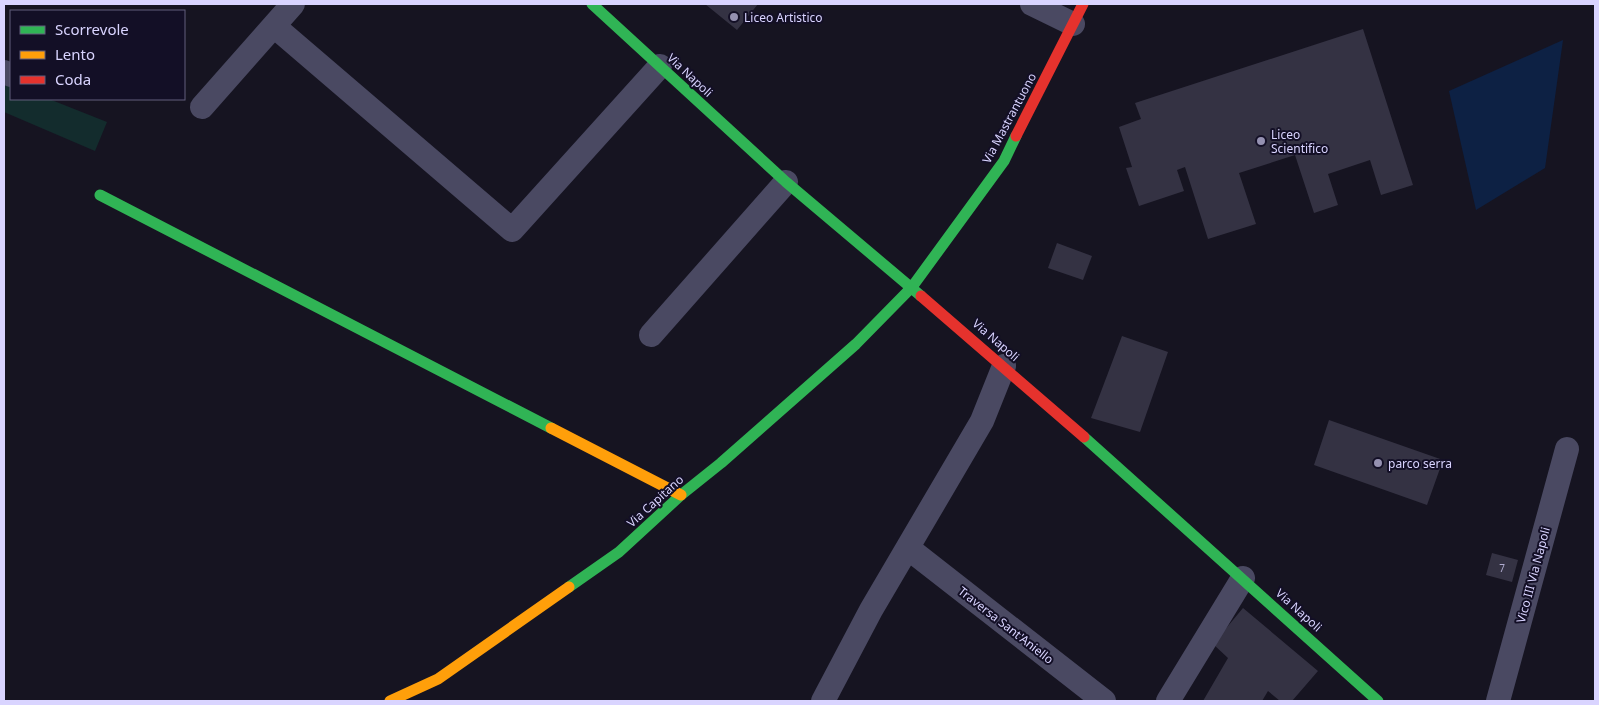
<svg xmlns="http://www.w3.org/2000/svg" width="1599" height="705" viewBox="0 0 1599 705" font-family="'Noto Sans',sans-serif">
<style>
.green{fill:#132c2d}
.water{fill:#0d2144}
.building{fill:#343243}
.lines{fill:none;stroke-linecap:round;stroke-linejoin:round}
.street{stroke:#4a4962;stroke-width:24}
.fast{stroke:#30b455;stroke-width:11}
.slow{stroke:#ff9f0a;stroke-width:11}
.jam{stroke:#e5322d;stroke-width:11}
.poi-dot{fill:#9591b1;stroke:#130f26;stroke-width:2}
.labels{text-anchor:middle;dominant-baseline:central;stroke-width:4;stroke-linejoin:round;paint-order:stroke}
.number-label{font-size:10px;fill:#b0acd0}
.poi-label{font-size:12px;fill:#d9d4ff;stroke:#130f26;text-anchor:start}
.street-label{font-size:12px;fill:#d9d4ff;stroke:#130f26}
</style>
<rect width="100%" height="100%" fill="#161421"/>
<path class="green" d="M4 81 11 84V99H49L107 122 95 151 4 112Z"/>
<path class="water" d="M1563 40 1545 168 1476 210 1449 91Z"/>
<path class="building" d="M705 4H758L737 30Z
M1363 29 1413 185 1381 195 1370 160 1328 174 1338 205 1314 213 1295 155 1239 173 1256 224 1208 239 1185 167 1177 170 1184 191 1139 206 1126 168 1132 167 1119 127 1141 119 1135 103Z
M1057 243 1092 256 1083 280 1048 268Z
M1122 336 1168 352 1140 432 1091 418Z
M1329 420 1443 460 1427 505 1314 465Z
M1492 553 1518 560 1512 582 1486 575Z
M1243 608 1318 671 1292 701H1280L1268 691 1262 701H1203L1228 658 1213 644Z"/>
<g class="lines">
<path class="street" d="M1032 4 1073 24
M274 26 512 230 660 66
M4 72 11 75
M202 107 293 4
M651 335 786 182
M908 548 1104 701
M823 701 871 610 982 421 1004 366
M1168 701 1243 578
M1498 701 1567 449"/>
<path class="fast" d="M592 4 786 182 921 296
M100 195 551 428
M1084 437 1378 701
M569 587 619 552 681 495 721 463 856 344 912 287 1004 161 1016 136"/>
<path class="slow" d="M551 428 681 495
M390 701 438 679 569 587"/>
<path class="jam" d="M1016 136 1083 4
M921 296 1084 437"/>
</g>
<g class="poi-dot">
<circle cx="734" cy="17" r="5"/>
<circle cx="1261" cy="141" r="5"/>
<circle cx="1378" cy="463" r="5"/>
</g>
<g class="labels">
<g class="number-label">
<text x="1502" y="568">7</text>
</g>
<g class="poi-label">
<text x="744" y="17">Liceo Artistico</text>
<text x="1271" y="134">Liceo<tspan x="1271" dy="14">Scientifico</tspan></text>
<text x="1388" y="463">parco serra</text>
</g>
<g class="street-label">
<text transform="translate(690 75) rotate(43)">Via Napoli</text>
<text transform="translate(1009 118) rotate(-62)">Via Mastrantuono</text>
<text transform="translate(996 340) rotate(41)">Via Napoli</text>
<text transform="translate(655 501) rotate(-42)">Via Capitano</text>
<text transform="translate(1533 575) rotate(-75)">Vico III Via Napoli</text>
<text transform="translate(1299 610) rotate(42)">Via Napoli</text>
<text transform="translate(1006 625) rotate(38)">Traversa Sant'Aniello</text>
</g>
</g>
<rect width="1599" height="705" fill="none" stroke="#d9d4ff" stroke-width="10"/>
<rect x="10" y="10" width="175" height="90" fill="#130f26" stroke="#625e7d"/>
<rect x="20" y="26" width="25" height="8" fill="#30b455" stroke="#625e7d"/>
<text x="55" y="35" font-size="15" fill="#d9d4ff">Scorrevole</text>
<rect x="20" y="51" width="25" height="8" fill="#ff9f0a" stroke="#625e7d"/>
<text x="55" y="60" font-size="15" fill="#d9d4ff">Lento</text>
<rect x="20" y="76" width="25" height="8" fill="#e5322d" stroke="#625e7d"/>
<text x="55" y="85" font-size="15" fill="#d9d4ff">Coda</text>
</svg>
